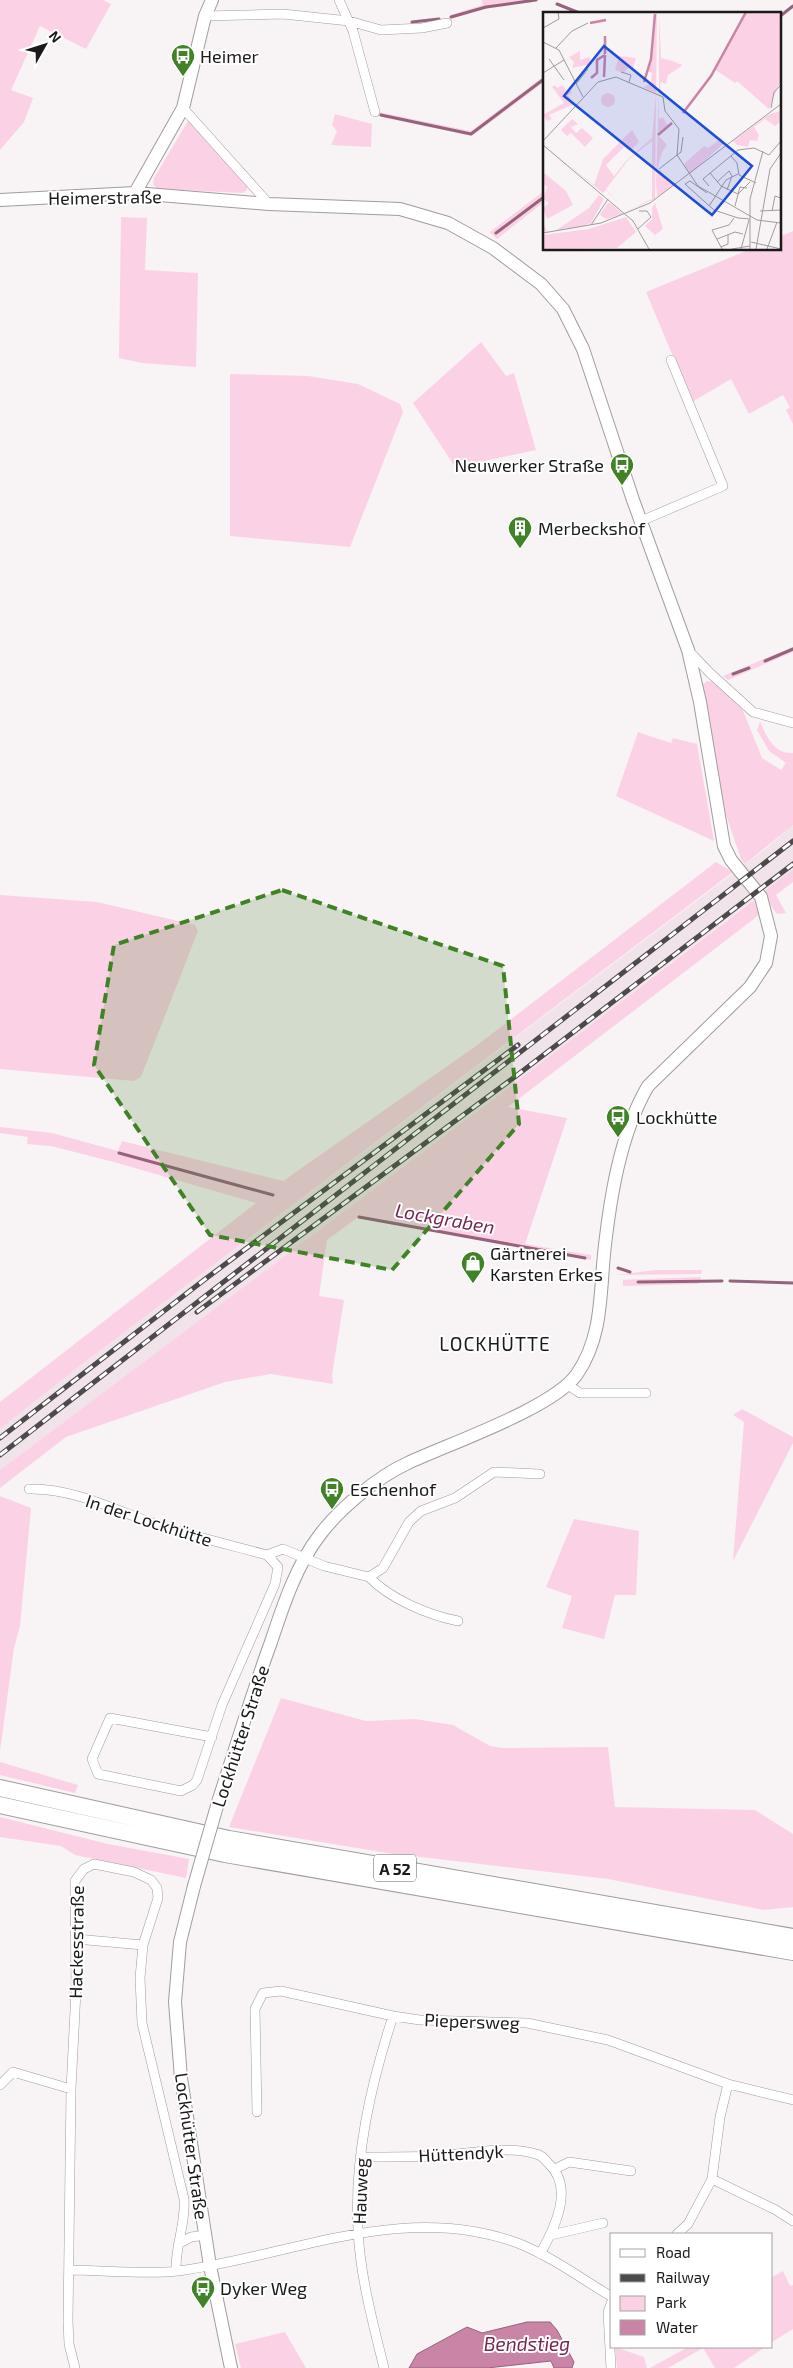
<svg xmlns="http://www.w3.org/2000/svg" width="793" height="2368" viewBox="0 0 793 2368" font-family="'Exo 2',sans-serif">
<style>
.built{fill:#f0e3e9}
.green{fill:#fbd2e5}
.water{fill:#c984a6;stroke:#95647c}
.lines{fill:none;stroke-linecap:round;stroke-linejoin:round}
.stream{stroke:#95647c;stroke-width:3}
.street-casing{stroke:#a19c9e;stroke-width:10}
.secondary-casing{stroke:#a19c9e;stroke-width:14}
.highway-casing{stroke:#a19c9e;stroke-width:18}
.street{stroke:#fff;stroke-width:9}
.secondary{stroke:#fff;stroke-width:12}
.highway{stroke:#fff;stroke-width:16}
.rail-casing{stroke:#4d4a4c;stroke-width:5}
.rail{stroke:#fff;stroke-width:3;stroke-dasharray:9;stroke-linecap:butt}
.secondary-bridge-casing{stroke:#a19c9e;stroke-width:14;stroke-linecap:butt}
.secondary-bridge{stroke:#fff;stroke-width:12}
.marked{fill:#408326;fill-opacity:0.2;stroke:#408326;stroke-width:4;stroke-dasharray:10 6;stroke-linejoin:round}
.labels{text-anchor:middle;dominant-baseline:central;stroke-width:4;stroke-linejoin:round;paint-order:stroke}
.shield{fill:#fff;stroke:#5f5e5f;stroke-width:1}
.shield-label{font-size:16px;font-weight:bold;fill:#1b191a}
.poi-label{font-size:18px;fill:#1b191a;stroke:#fff;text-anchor:start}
.street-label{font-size:18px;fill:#1b191a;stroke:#fff}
.water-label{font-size:19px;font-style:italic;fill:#772454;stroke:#fff}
.neighbourhood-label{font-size:19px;letter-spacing:1px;fill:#1b191a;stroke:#fff}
.inset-river{fill:none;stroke:#c984a6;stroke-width:2.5}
.inset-road{fill:none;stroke:#a09c9d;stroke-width:1}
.view{fill:#1d4ed8;fill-opacity:0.15;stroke:#1d4ed8;stroke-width:2.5}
.inset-edge{fill:none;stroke:#1b191a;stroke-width:2.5}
</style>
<rect width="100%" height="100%" fill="#f8f3f5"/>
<path class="built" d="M793 825V869L495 1098 0 1470V1429L81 1365 768 847Z"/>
<path class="green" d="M0 0H103L111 4 86 49 40 26 11 90 33 98 24 122 0 150Z
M482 0H539L484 9 451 19 450 15 483 5Z
M544 76V82L472 136 377 116 378 112 471 131Z
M335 114 372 124 371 147 331 145 337 131 332 125Z
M191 120 214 150 247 182V190L243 193 159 189 153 185 154 178 188 121Z
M544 191V202L497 239 490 232Z
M121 217 147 218 145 270 198 273 196 367 142 363 119 358Z
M793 231V424L786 410 790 407 783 395 749 414 731 379 692 402 646 292 751 249H779V237Z
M481 342 506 376 514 373 536 450 455 467 413 403Z
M230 374 308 376 358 384 400 404 403 412 350 547 230 536Z
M793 647V652L728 680 723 676Z
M707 681 715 682 742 708 762 758 781 770 786 763 769 751 757 730 760 722C767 737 774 754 793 753V825L745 864 741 859 724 809 701 686Z
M638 732 671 743 673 738 697 744 714 841 616 796Z
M716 862 733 872 81 1365 0 1429V1402L256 1203 114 1162 51 1146 27 1144 28 1137 0 1133V1127L52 1133 118 1151 122 1141 283 1181 476 1046Z
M793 869V882L776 895 786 913 777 914 762 893Z
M0 895 97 902 195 925 198 931 141 1077 134 1081 0 1069Z
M754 900 759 915 508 1107 567 1118 525 1244 591 1255V1260L357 1218 327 1240 319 1296 344 1300 332 1375 333 1384 271 1374 225 1382 66 1437 0 1488V1470L495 1098Z
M655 1270H702L701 1274 616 1275Z
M701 1277 699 1284 623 1286V1280H616Z
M742 1409 793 1437V1443L733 1561 744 1422 733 1415Z
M0 1496 31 1508 20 1626 14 1648 0 1751Z
M574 1519 639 1531 636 1595H615L604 1639 562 1628 572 1596 546 1587Z
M281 1698 366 1721 415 1719 453 1725 490 1746 503 1748 608 1747 615 1807 755 1810 793 1834V1907L764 1910 608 1879 387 1853 229 1827Z
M0 1762 78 1785 75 1793 0 1775Z
M0 1817 108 1844 189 1859 186 1878 75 1855 61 1846 0 1837Z
M783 2271 790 2286 793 2285V2329L772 2342V2277Z
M285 2332 306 2368H241L235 2344Z
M615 2347 644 2357 647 2368H617Z
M688 2347H765L734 2368H715L703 2348 668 2368H650Z"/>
<path class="water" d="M527 2322H550L557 2330 574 2362 572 2368H554L551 2361 487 2368H409L417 2354 467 2327 482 2333Z"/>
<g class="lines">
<path class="stream" d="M557 4 582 14
M451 17 486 7 536 0
M779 17 793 6
M412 22 439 19
M381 115 471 134 544 79
M496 233 544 197
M765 661 793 649
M733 674 749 668
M119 1153 273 1195
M359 1217 585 1258
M618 1268 630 1272
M730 1281 793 1283
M638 1282 722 1281"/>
<g class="street-casing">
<path id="street" d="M339 0 353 31 375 112
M205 16 283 14 349 21 381 30 422 28 447 23
M183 108 269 204
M641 521 723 486 671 360
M688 650 710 673 753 712 793 723
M568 1385 580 1393H646
M29 1489C73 1488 115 1510 155 1524 192 1536 230 1545 267 1555L283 1549 324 1566 369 1577 383 1568 409 1522 421 1511 455 1498 494 1472 540 1474
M369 1577C390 1599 428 1615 458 1621
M212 1737 110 1718 92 1759 98 1774 181 1791 193 1785 197 1780 222 1705 275 1584 278 1567 267 1555
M76 1939 143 1945
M0 2085 13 2072 71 2089
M257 2112 255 2009 263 1993 281 1991 393 2016 420 2020 527 2023 608 2040 728 2084 793 2100
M360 2157C386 2157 412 2157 437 2156 469 2154 505 2145 536 2154 541 2155 545 2159 548 2163 575 2187 555 2228 540 2254
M555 2169 569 2162 631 2171
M712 2179 776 2210 793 2221
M677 2234 688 2224 712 2179 720 2117 728 2084
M551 2235 603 2223
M180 2243 191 2237 206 2235
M69 2270C102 2270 147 2275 178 2271 292 2256 405 2200 520 2244 552 2257 582 2279 612 2297
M75 2368 69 2344 68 2321 71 2089 76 1991 75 1881 84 1869 94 1864 134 1872 151 1880 157 1888 158 1898 143 1945 140 1978 142 2023 184 2199C186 2224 175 2246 176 2271
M384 2368C373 2323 360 2276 358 2229 354 2157 371 2084 393 2016
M611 2368 608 2312 612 2301"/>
</g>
<g class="secondary-casing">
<path id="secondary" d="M135 193 183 108 205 16 212 0
M0 200 135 193 269 204 400 209 448 223 493 248 541 284 563 309 583 349 633 500 688 650 700 702 724 846 731 860 761 897 771 936 766 963 750 987 648 1086C620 1134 610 1198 604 1254 600 1296 602 1338 577 1374 554 1408 448 1444 408 1463 377 1477 339 1509 319 1536 296 1566 283 1606 271 1642 252 1694 236 1747 219 1799
M194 1886 180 1942 175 2002 181 2078 210 2266 231 2368"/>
</g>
<g class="highway-casing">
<path id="highway" d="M0 1788 229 1839 793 1937
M0 1805 225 1854 793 1952"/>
</g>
<use href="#street" class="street"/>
<use href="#secondary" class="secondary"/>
<use href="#highway" class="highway"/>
<g class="rail-casing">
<path id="rail" d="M197 1312 516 1076 793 864
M0 1438 204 1280 518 1045
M0 1455 793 841"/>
</g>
<use href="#rail" class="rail"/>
<g class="secondary-bridge-casing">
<path id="secondary-bridge" d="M194 1886 219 1799"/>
</g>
<use href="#secondary-bridge" class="secondary-bridge"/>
</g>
<path class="marked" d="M282 890 503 966 519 1124 392 1270 210 1235 94 1065 114 945Z"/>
<defs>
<g id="bus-pin" transform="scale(1.25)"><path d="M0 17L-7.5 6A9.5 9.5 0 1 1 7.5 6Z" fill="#408326" stroke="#fff"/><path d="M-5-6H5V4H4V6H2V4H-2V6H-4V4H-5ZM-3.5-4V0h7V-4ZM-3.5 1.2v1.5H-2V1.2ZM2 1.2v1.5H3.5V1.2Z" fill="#fff"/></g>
<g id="building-pin" transform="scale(1.25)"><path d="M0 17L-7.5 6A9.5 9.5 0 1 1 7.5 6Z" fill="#408326" stroke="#fff"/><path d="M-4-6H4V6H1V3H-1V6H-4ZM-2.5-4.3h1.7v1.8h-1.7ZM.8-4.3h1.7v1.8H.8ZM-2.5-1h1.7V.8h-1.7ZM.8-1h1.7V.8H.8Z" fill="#fff"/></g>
<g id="shop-pin" transform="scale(1.25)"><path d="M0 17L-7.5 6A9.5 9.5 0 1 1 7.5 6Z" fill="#408326" stroke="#fff"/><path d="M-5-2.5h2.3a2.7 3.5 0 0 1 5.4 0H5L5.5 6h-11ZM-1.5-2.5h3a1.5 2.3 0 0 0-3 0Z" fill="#fff"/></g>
</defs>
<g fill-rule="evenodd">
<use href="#bus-pin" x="183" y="56"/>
<use href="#bus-pin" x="622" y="465"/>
<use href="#building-pin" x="520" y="528"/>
<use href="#bus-pin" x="618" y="1117"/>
<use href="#shop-pin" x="473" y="1263"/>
<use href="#bus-pin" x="332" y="1489"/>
<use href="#bus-pin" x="203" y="2288"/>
</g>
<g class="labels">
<rect class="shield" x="374" y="1854.5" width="42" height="27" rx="4"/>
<g class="shield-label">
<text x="395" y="1868">A 52</text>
</g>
<g class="poi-label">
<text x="200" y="56">Heimer</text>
<text x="604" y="465" text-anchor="end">Neuwerker Straße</text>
<text x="538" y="528">Merbeckshof</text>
<text x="636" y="1117">Lockhütte</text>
<text x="490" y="1253">Gärtnerei<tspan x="490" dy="21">Karsten Erkes</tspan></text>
<text x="350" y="1489">Eschenhof</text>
<text x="220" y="2288">Dyker Weg</text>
</g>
<g class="street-label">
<text transform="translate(105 197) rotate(-1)">Heimerstraße</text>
<text transform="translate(149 1520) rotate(18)">In der Lockhütte</text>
<text transform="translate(240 1736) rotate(-72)">Lockhütter Straße</text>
<text transform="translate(76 1942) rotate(-89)">Hackesstraße</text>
<text transform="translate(472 2021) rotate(2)">Piepersweg</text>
<text transform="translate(192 2146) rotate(82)">Lockhütter Straße</text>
<text transform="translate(461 2153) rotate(-3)">Hüttendyk</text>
<text transform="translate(360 2191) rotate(-88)">Hauweg</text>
</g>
<g class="water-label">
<text transform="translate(445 1218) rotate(10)">Lockgraben</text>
<text x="527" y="2343">Bendstieg</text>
</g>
<g class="neighbourhood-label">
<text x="495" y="1343">LOCKHÜTTE</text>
</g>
</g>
<g transform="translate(543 12)">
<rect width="238" height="238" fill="#f8f3f5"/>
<path d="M203 0H237V71L226 97 194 69 192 71 171 57 168 65 147 94 180 44ZM112 2H114L113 81 100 75 108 72 109 61 105 59 100 73 108 47ZM116 2 118 46 141 52 127 49 140 53 125 63 123 72 117 70 118 82 116 81ZM37 39V48L46 45 49 50 45 57 43 53 29 56 31 50 26 45ZM76 44 93 46 90 56 86 55 81 61 72 58ZM12 73 14 76 20 73 23 79 27 77 29 81 25 83 31 92 6 103 9 107 4 109 0 103 21 91 9 75ZM58 88a7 7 0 1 1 14 0a7 7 0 1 1-14 0ZM113 82 112 187 82 200 109 187V129L86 147 63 177 75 191 63 178 60 181 66 186 0 132 51 173 60 147 89 118 96 130 87 139 81 135 63 153 71 164 84 148 109 126ZM116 82V107L120 105 125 114 130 111 115 123 124 133 119 140 114 159 117 158 131 173 114 185 113 169ZM237 99V110L232 114 222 107 211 115 216 123 214 129 207 128 205 135 194 133 190 129 225 103ZM29 107 35 112 28 115 33 121 39 116 50 126 42 135 28 121 24 124 18 118ZM179 126V133L147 162 141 152 161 134 165 136ZM0 136 61 187 48 211 37 215 13 219 0 220V211L4 219H12L46 196 56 183ZM0 160 23 179 30 193 4 207 0 196 6 191 0 187 4 175 0 172ZM65 191H67L80 202 64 207 59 205 57 202ZM112 191 120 217 112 223 102 214 109 207V196ZM83 205 93 220 74 236 0 237V223L46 217Z" fill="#fbd2e5"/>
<path class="inset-river" d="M47 11 63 8M62 42V24M61 65 62 43M48 66 54 61V48L62 43M101 70 108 47 112 2M140 101 168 64 203 0M115 123 129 111"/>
<path class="inset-road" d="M0 16 16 7 15 0M0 30 16 38 40 85M13 36 29 19 45 11M6 47 21 68M78 60 88 63 86 70M0 61 21 48M33 72 45 57M228 96 231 80 238 73M0 129 55 70 73 65 120 85 122 99 136 117 134 143 155 174 214 208 238 211M0 133 90 209 106 237M188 144 194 151 196 163 213 171M116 157 138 140 140 125M167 161 178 174 195 182 207 170M174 170 186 159 189 164 184 178M166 174 160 167 195 138 211 136 226 143 238 129M164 181 147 169 142 172 171 198 195 206 207 207M166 194 183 168 195 162M192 194 197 175 204 176M217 199 238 198M229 199 232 184 238 186M48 213 65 187M95 217 108 205 104 199H96M0 221 58 211 107 191 238 92M174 227 192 220 200 222M208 230 238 237M178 235 185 232V223M179 237 169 218 186 213 191 206M189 237 207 234M198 237 206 208M207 237V187L220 139M213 237 227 157 238 141M224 237 234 210"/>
<path class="view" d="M61 34 209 154 169 203 21 84Z"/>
<rect width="238" height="238" class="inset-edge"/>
</g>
<rect x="610" y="2233" width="162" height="115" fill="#ffffff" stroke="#a4a3a3"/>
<rect x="620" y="2249" width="25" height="8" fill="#ffffff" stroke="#a4a3a3"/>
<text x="656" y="2258" font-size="15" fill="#1b191a">Road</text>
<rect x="620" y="2274" width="25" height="8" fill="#4d4a4c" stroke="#a4a3a3"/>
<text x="656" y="2283" font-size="15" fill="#1b191a">Railway</text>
<rect x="620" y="2296" width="25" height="15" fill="#fbd2e5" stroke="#a4a3a3"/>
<text x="656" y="2308" font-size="15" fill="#1b191a">Park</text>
<rect x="620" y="2320" width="25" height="15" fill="#c984a6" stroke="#a4a3a3"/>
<text x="656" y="2333" font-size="15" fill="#1b191a">Water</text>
<g transform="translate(45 45) rotate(51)" stroke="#ffffff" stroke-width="4" paint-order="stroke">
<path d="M0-4L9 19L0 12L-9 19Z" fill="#1b191a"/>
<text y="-8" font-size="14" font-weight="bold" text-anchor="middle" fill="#1b191a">N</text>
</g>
</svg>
